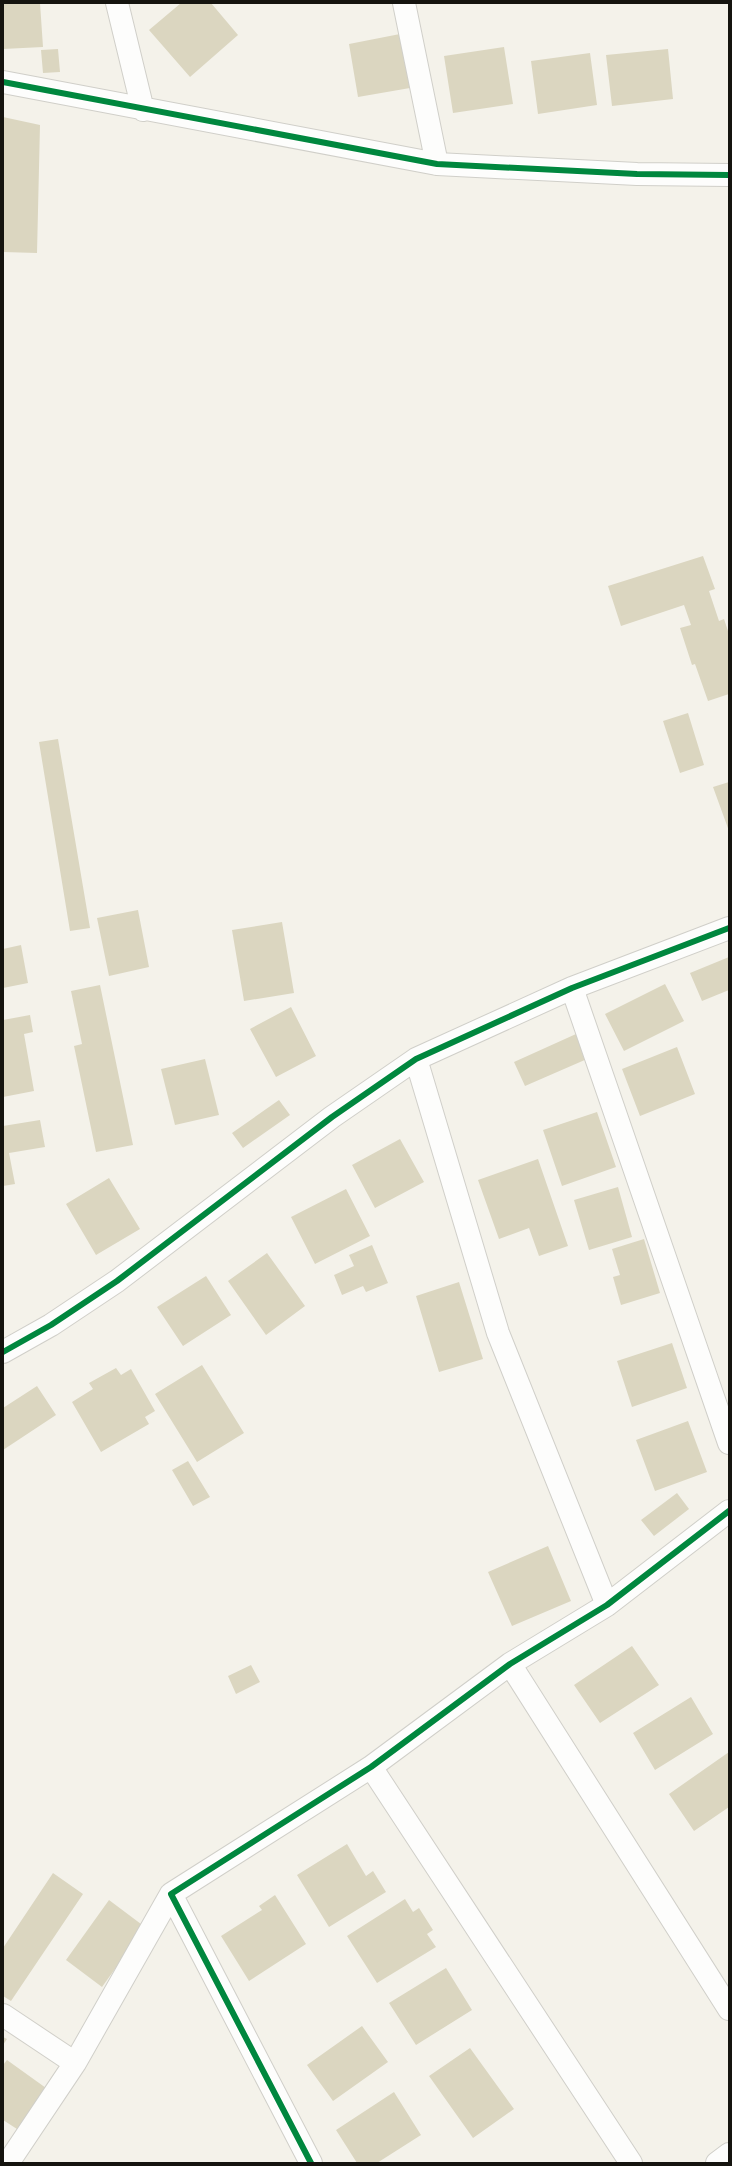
<svg xmlns="http://www.w3.org/2000/svg" width="732" height="2166" viewBox="0 0 732 2166" font-family="'Roboto Serif',serif">
<style>
.building{fill:#dbd6c0}
.lines{fill:none;stroke-linecap:round;stroke-linejoin:round}
.minor-casing{stroke:#d0cfc9;stroke-width:24}
.minor{stroke:#fdfdfc;stroke-width:22}
.cycleway-casing{stroke:#fff;stroke-width:8}
.cycleway{stroke:#00873e;stroke-width:6}
</style>
<rect width="100%" height="100%" fill="#f4f2ea"/>
<path class="building" d="M3 3H40L43 47 3 49Z
M181 3H211L238 35 190 77 149 30Z
M400 34 410 88 358 97 349 44Z
M504 47 513 104 453 113 444 56Z
M58 49 60 72 43 73 41 50Z
M668 49 673 99 612 106 606 55Z
M590 53 597 105 538 114 531 61Z
M3 117 40 125 37 253 3 252Z
M703 556 715 589 709 591 719 621 724 619 729 634V694L708 701 695 664 692 665 680 628 691 625 684 605 621 626 608 586Z
M688 713 704 765 680 773 663 721Z
M58 739 90 928 70 931 39 742Z
M729 782V831L713 787Z
M138 910 149 967 109 976 97 918Z
M282 922 294 993 244 1001 232 930Z
M21 945 28 983 3 988V949Z
M729 957V990L702 1001 690 973Z
M665 984 684 1021 624 1051 605 1014Z
M100 985 133 1145 96 1152 74 1046 82 1044 71 991Z
M291 1007 316 1056 276 1077 250 1029Z
M30 1015 33 1032 24 1034 34 1091 3 1097V1020Z
M576 1034 587 1059 525 1086 514 1062Z
M677 1047 695 1094 640 1116 622 1069Z
M205 1059 219 1115 175 1125 161 1069Z
M279 1100 290 1115 243 1148 232 1133Z
M597 1112 616 1167 562 1186 543 1130Z
M40 1120 45 1147 9 1153 15 1184 3 1186V1126Z
M400 1139 424 1182 375 1208 352 1165Z
M538 1159 568 1246 539 1256 529 1228 499 1239 478 1180Z
M109 1178 140 1229 96 1255 66 1204Z
M618 1187 632 1237 589 1250 574 1200Z
M346 1189 370 1236 315 1264 291 1217Z
M644 1239 660 1293 621 1305 613 1277 620 1275 612 1249Z
M372 1245 388 1283 366 1292 363 1286 342 1295 334 1275 354 1266 349 1255Z
M267 1253 305 1306 266 1335 228 1281Z
M206 1276 231 1315 183 1346 157 1307Z
M459 1282 483 1359 439 1372 416 1296Z
M672 1343 687 1388 632 1407 617 1361Z
M202 1365 244 1433 197 1462 155 1394Z
M116 1368 121 1375 131 1369 155 1411 145 1417 149 1424 101 1452 72 1402 93 1389 89 1383Z
M37 1386 56 1415 3 1450V1408Z
M688 1421 707 1472 655 1491 636 1440Z
M188 1461 210 1497 193 1506 172 1470Z
M677 1493 689 1509 654 1536 641 1520Z
M548 1546 571 1601 512 1626 488 1572Z
M632 1646 659 1685 600 1723 574 1685Z
M251 1665 260 1682 236 1694 228 1676Z
M691 1697 713 1734 655 1770 633 1733Z
M729 1752V1807L694 1831 669 1794Z
M347 1844 366 1876 373 1871 386 1892 329 1927 297 1875Z
M53 1873 83 1894 11 2001 3 1996V1948Z
M275 1895 306 1944 249 1981 221 1936 262 1910 259 1906Z
M405 1899 413 1912 419 1908 433 1930 427 1934 436 1947 377 1983 347 1936Z
M109 1900 145 1927 102 1987 66 1960Z
M446 1968 472 2010 416 2045 389 2003Z
M362 2026 388 2062 333 2101 307 2065Z
M3 2037 7 2039 3 2045Z
M470 2048 514 2109 473 2138 429 2076Z
M7 2060 46 2088 17 2129 3 2120V2065Z
M394 2092 421 2135 377 2163H357L336 2130Z"/>
<g class="lines">
<g class="minor-casing">
<path id="minor" d="M117 3 143 110
M404 3 437 164
M3 82 437 164 637 174 729 175
M572 988 729 1443
M416 1059 498 1333 607 1605
M3 1352 51 1325 117 1281 332 1117 416 1059 572 988 729 928
M510 1664 729 2009
M371 1767 631 2163
M3 2015 75 2063
M8 2163 75 2063 171 1894
M311 2163 171 1894 371 1767 510 1664 607 1605 729 1511
M717 2163 729 2154"/>
</g>
<use href="#minor" class="minor"/>
<g class="cycleway-casing">
<path id="cycleway" d="M3 82 437 164 637 174 729 175
M3 1352 51 1325 117 1281 332 1117 416 1059 572 988 729 928
M311 2163 171 1894 371 1767 510 1664 607 1605 729 1511"/>
</g>
<use href="#cycleway" class="cycleway"/>
</g>
<rect width="732" height="2166" fill="none" stroke="#15140f" stroke-width="8"/>
</svg>
